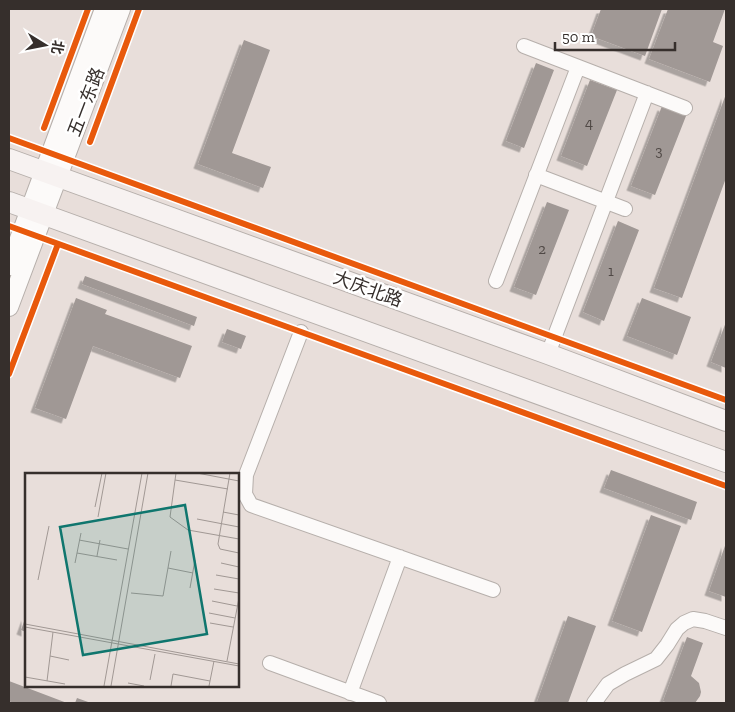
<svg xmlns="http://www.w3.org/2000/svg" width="735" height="712" viewBox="0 0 735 712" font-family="'Zilla Slab','Noto Sans SC',serif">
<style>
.building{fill:#a09895;filter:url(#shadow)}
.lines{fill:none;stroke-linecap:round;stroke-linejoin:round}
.minor-casing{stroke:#b6afab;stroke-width:16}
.tertiary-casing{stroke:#b6afab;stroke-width:20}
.secondary-casing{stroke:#b6afab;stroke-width:22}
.minor{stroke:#fcfaf9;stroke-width:14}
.tertiary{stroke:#fcfaf9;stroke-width:18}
.secondary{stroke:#f7f2f1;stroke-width:20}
.cycleway-casing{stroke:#fff;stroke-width:9}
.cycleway{stroke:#e8590c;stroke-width:6}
.labels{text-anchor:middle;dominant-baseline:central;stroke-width:5;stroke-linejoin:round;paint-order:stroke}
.number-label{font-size:15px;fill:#504946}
.street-label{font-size:18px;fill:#362f2c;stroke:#fff}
.inset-road{fill:none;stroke:#a19894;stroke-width:1}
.view{fill:#0f766e;fill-opacity:0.15;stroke:#0f766e;stroke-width:2.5}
.inset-edge{fill:none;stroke:#362f2c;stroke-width:2.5}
</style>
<defs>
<filter id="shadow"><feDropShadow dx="-4.5" dy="4.5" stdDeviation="0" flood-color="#0004"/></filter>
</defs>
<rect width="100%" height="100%" fill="#e8deda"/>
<path class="building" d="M601 9H662L645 56 591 36Z
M668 9H725L713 42 723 46 710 82 649 59Z
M244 40 270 50 232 153 271 167 263 188 198 164Z
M536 63 554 70 524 148 506 141Z
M590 80 617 90 587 166 561 156Z
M726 94V178L682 298 654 288Z
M662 106 686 116 655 195 631 186Z
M547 202 569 210 536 295 514 287Z
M618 221 639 230 604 321 583 312Z
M85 276 197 317 194 326 82 284Z
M76 298 107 310 105 314 192 346 180 378 93 346 66 419 35 408Z
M642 298 691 317 677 355 627 336Z
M726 322V368L711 362Z
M227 329 246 336 241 349 222 342Z
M611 470 697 502 691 520 604 488Z
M651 515 681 526 642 632 612 621Z
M726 543V597L709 591Z
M26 616V632L21 630Z
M568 616 596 626 568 703H540L537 702Z
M687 637 703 643 691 676 699 683 701 692 700 696 695 703H668L663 701Z
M9 681 67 703H14L9 701Z
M77 698 91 703H75Z"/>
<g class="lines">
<g class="minor-casing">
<path id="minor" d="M524 46 685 108
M536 175 625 209
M496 281 578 67
M301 332 246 475 245 494 251 505 493 590
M548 354 647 93
M270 663 379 703
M350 693 400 557
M594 703 608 684 625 674 656 659 667 645 677 629 684 623 693 619 705 621 726 628"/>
</g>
<g class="tertiary-casing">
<path id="tertiary" d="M9 266 104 9
M9 307 121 9"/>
</g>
<g class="secondary-casing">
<path id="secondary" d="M9 159 548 354 726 421
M9 202 726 462"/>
</g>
<use href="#minor" class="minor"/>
<use href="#tertiary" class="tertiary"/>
<use href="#secondary" class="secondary"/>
<g class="cycleway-casing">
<path id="cycleway" d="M44 128 88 9
M9 138 726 400
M90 142 139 9
M9 226 726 486
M9 374 58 244"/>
</g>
<use href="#cycleway" class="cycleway"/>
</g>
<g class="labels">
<g class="number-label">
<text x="589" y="123">4</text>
<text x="659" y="151">3</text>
<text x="542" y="249">2</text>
<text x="611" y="271">1</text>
</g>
<g class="street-label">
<text transform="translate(86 102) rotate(-69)">五一东路</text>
<text transform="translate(368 289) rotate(20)">大庆北路</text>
</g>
</g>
<g transform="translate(25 473)">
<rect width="214" height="214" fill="#e8deda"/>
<path class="inset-road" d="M151 0 145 44 163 57 214 66M172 0 214 8M205 0 193 71 195 76 214 80M150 7 203 16M70 34 77 0M198 39 214 42M73 44 81 0M172 46 214 54M54 67 103 76M52 80 92 87M72 83 75 67M50 90 56 60M196 90 214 94M143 95 168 100M191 102 214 106M13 107 24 53M165 115 170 87M189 116 214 120M106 120 138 123 146 78M187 128 212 133M184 140 210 145M185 150 208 154M0 151 214 191M0 154 214 193M25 183 44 187M202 188 214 125M0 204 40 211M125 207 130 181M22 208 28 159M103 210 119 213M79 213 117 0M86 213 123 0M146 213 148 201 185 208M184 213 189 188"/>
<path class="view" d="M160 32 182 161 58 182 35 54Z"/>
<rect width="214" height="214" class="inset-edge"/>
</g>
<rect width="735" height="712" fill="none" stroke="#362f2c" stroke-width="20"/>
<g transform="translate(45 45) rotate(100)" stroke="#ffffff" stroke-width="4" paint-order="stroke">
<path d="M0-4L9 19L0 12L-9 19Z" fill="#362f2c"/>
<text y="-8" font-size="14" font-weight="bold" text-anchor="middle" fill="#362f2c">北</text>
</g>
<path d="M555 42v8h120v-8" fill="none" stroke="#362f2c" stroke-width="2.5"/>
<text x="562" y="42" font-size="15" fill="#362f2c" stroke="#ffffff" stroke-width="4" paint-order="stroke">50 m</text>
</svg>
